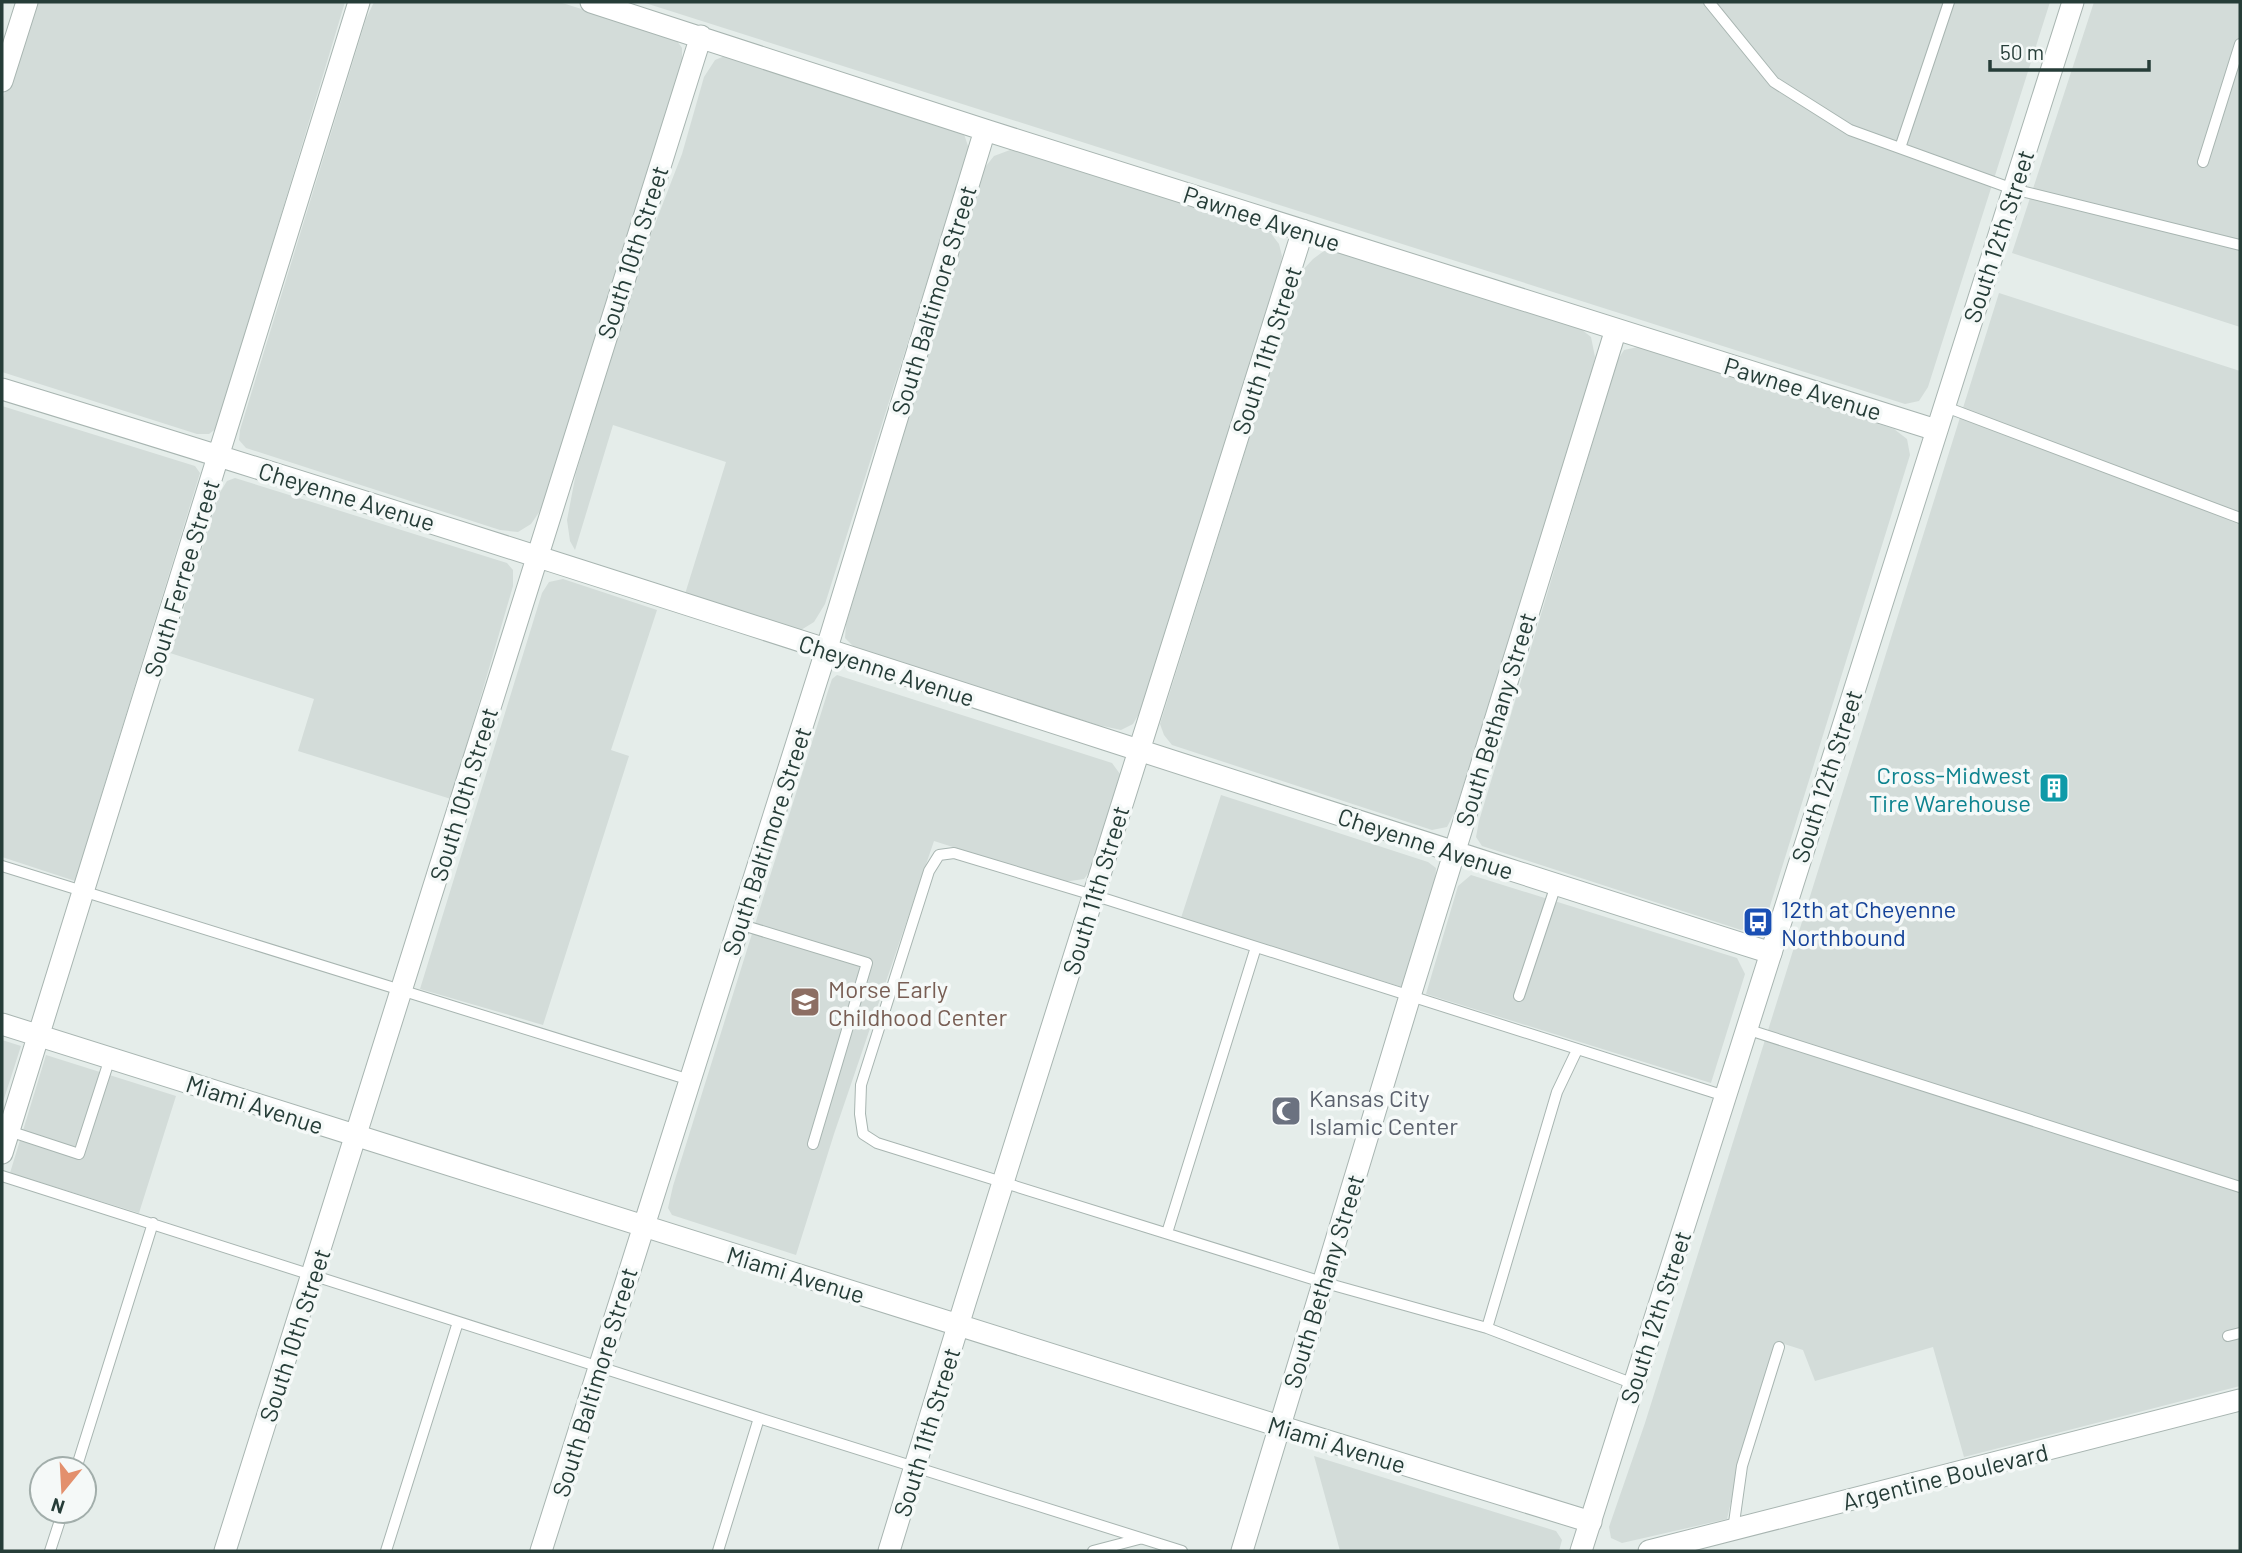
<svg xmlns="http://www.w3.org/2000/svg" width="2242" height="1553" viewBox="0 0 2242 1553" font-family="Barlow,sans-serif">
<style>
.built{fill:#d3dcd9}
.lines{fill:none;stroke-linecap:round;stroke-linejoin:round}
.service-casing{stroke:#a8b5b1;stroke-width:12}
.minor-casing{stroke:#a8b5b1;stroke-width:23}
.tertiary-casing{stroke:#a8b5b1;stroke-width:23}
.service{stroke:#fff;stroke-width:10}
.minor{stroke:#fff;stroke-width:21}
.tertiary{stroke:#fff;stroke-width:21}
.labels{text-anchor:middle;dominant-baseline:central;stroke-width:7;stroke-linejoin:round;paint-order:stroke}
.street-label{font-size:24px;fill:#263d38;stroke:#f5f9f8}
.culture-label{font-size:24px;fill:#0d838f;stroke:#f5f9f8;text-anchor:end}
.transit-label{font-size:24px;fill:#164399;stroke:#f5f9f8;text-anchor:start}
.education-label{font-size:24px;fill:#785e54;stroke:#f5f9f8;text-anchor:start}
.worship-label{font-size:24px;fill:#5b616d;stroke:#f5f9f8;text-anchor:start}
</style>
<rect width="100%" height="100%" fill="#e5edea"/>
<path class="built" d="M33 2H345L217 428 209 434H197L2 372V101Z
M374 2H559L675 38 682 48V65L542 508 531 524 518 532 500 530 246 448 239 440 240 430 366 19Z
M642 2H2050L1928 387 1919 401 1905 404Z
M2094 2H2240V327L2012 253Z
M727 55 947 126 964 134 969 149 825 604 814 622 801 630 685 594 726 462 613 425 575 550 570 541 567 520 576 473 636 273 682 154 704 77 715 60Z
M1010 150 1037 155 1269 231 1279 244 1282 256 1280 270 1143 707 1133 724 1121 730 1098 725 854 647 845 638 846 624 982 171 994 156Z
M1328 248 1581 329 1591 337 1595 357 1588 386 1455 812 1447 827 1432 830 1172 745 1164 735 1160 724 1301 272 1313 259Z
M1999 293 2240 371V1386L1964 1457 1933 1347 1815 1381 1803 1350 1778 1342 1742 1454 1727 1519 1622 1543 1611 1538 1609 1527 1645 1423Z
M1638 347 1894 429 1907 439 1910 455 1765 922 1741 930 1482 846 1476 837 1479 821 1617 361 1624 350Z
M2 406 195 466 200 473 75 881 2 857Z
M235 478 507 563 513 570V586L451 799 298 751 314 699 170 653 219 494 227 481Z
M563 579 657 610 611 750 629 756 543 1025 420 989 542 593 549 582Z
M837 675 1112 763 1120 774 1092 868 1084 879 1063 882 934 841 834 1134 796 1255 672 1215 668 1208 673 1186 828 691 832 679Z
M1221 795 1428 862 1436 868 1435 882 1402 987 1181 918Z
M1471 875 1737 958 1745 974 1711 1083 1426 994 1458 886Z
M2 1040 21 1046 2 1105Z
M46 1055 176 1096 139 1213 10 1173Z
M1314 1456 1556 1531 1562 1540 1559 1551H1340Z"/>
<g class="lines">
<g class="service-casing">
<path id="service" d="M1709 2 1774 82 1850 130 2013 189 2240 245
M1900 148 1949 2
M2203 162 2240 44
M1943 406 2240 518
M2 866 690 1080
M739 924 867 963 813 1144
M1519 996 1556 885
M1746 1029 2240 1187
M1577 1050 1557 1092 1487 1328 1322 1282 877 1143 863 1134 860 1114 861 1085 929 871 939 855 954 853 1093 895 1725 1096
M9 1131 79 1154 110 1058
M2 1176 759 1418 718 1551
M1167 1233 1256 947
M1487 1328 1634 1384
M2228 1336 2240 1333
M759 1418 1182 1551
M76 1469 153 1223
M1733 1530 1742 1466 1779 1347
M50 1551 63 1511
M386 1551 458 1322
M1093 1551 1139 1539"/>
</g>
<g class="minor-casing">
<path id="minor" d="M591 2 985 130 1936 430
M2 81 27 2
M2 389C593 570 1181 766 1771 953
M2 1024 1279 1426 1591 1522
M2 1153 359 2
M225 1551C386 1047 541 541 701 36
M541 1551 826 651 985 130
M889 1551 965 1303 1303 230
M1242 1551 1410 996 1616 329
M1649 1551 2240 1400"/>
</g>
<g class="tertiary-casing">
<path id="tertiary" d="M1581 1551 2073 2"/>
</g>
<use href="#service" class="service"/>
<use href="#minor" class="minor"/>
<use href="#tertiary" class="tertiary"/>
</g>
<defs>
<g id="building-square" transform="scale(1.575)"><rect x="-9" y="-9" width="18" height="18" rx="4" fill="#0f9aa8" stroke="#f5f9f8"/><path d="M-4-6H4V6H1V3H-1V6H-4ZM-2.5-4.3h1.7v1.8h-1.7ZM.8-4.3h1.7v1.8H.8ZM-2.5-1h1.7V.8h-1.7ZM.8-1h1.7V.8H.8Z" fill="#fff"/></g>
<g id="bus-square" transform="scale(1.575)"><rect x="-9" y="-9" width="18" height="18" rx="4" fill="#1a4fb4" stroke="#f5f9f8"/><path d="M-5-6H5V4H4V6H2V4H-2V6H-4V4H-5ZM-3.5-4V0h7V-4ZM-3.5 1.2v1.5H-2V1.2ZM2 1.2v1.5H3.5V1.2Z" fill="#fff"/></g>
<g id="school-square" transform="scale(1.575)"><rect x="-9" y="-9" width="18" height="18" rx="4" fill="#8d6e63" stroke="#f5f9f8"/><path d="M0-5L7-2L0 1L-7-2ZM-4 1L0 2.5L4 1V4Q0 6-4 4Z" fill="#fff"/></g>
<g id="mosque-square" transform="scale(1.575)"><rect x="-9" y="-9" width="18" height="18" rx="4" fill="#6b7280" stroke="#f5f9f8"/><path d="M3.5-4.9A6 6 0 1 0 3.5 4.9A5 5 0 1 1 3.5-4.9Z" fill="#fff"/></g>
</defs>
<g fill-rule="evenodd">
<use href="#building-square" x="2054" y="788"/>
<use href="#bus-square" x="1758" y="922"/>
<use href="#school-square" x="805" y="1002"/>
<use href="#mosque-square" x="1286" y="1111"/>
</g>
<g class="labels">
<g class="street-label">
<text transform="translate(1262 218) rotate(18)">Pawnee Avenue</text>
<text transform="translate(1998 236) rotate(-72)">South 12th Street</text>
<text transform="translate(632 252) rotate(-72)">South 10th Street</text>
<text transform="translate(933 300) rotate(-73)">South Baltimore Street</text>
<text transform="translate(1266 350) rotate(-72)">South 11th Street</text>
<text transform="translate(1803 388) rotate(17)">Pawnee Avenue</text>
<text transform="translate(347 496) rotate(17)">Cheyenne Avenue</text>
<text transform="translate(181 578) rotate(-73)">South Ferree Street</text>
<text transform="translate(887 670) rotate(18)">Cheyenne Avenue</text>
<text transform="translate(1495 719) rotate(-73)">South Bethany Street</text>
<text transform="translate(1826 776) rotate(-72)">South 12th Street</text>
<text transform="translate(463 794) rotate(-73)">South 10th Street</text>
<text transform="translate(766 841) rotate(-72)">South Baltimore Street</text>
<text transform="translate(1426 843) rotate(18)">Cheyenne Avenue</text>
<text transform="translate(1095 890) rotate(-73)">South 11th Street</text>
<text transform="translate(255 1104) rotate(18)">Miami Avenue</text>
<text transform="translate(796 1274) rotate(17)">Miami Avenue</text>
<text transform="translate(1323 1281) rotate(-73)">South Bethany Street</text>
<text transform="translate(1655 1317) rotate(-72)">South 12th Street</text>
<text transform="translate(294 1335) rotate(-72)">South 10th Street</text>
<text transform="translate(594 1382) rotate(-73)">South Baltimore Street</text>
<text transform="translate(926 1432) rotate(-73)">South 11th Street</text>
<text transform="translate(1337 1444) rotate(17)">Miami Avenue</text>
<text transform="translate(1945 1476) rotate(-14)">Argentine Boulevard</text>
</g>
<g class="culture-label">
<text x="2031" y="774">Cross-Midwest<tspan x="2031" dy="28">Tire Warehouse</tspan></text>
</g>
<g class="transit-label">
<text x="1781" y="908">12th at Cheyenne<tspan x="1781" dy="28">Northbound</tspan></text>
</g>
<g class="education-label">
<text x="828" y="988">Morse Early<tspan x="828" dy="28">Childhood Center</tspan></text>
</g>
<g class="worship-label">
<text x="1309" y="1097">Kansas City<tspan x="1309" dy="28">Islamic Center</tspan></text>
</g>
</g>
<rect width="2242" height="1553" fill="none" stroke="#263d38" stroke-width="7"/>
<g transform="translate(63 1490) rotate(198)"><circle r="33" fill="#f5f9f8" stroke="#a2aeab" stroke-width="2"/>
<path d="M0-5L12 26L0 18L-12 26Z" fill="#e3906d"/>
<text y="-10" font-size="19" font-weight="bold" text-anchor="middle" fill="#263d38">N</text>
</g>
<path d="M1990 60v10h159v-10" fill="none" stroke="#263d38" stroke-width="3.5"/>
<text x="2000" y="60" font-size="21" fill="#263d38" stroke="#f5f9f8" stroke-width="5" paint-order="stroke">50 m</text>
</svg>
